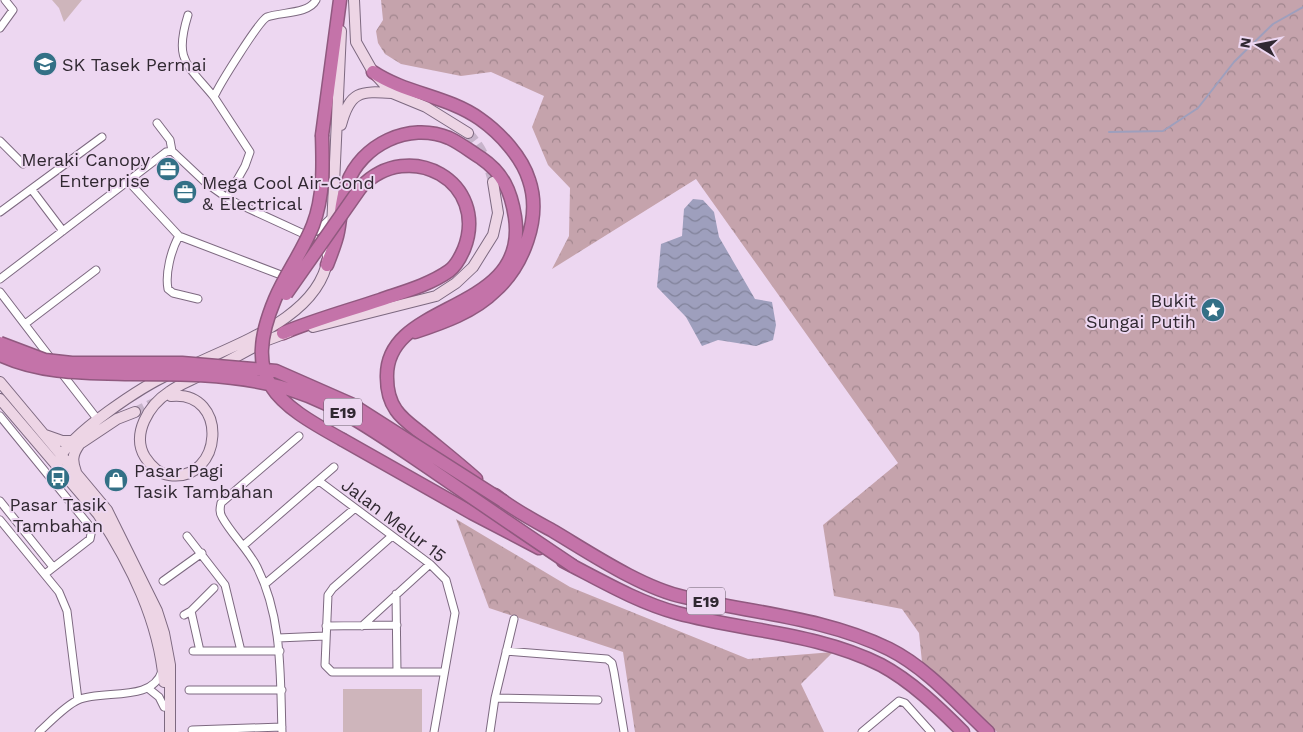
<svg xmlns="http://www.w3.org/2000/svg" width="1303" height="732" viewBox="0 0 1303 732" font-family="'Work Sans',sans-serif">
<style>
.green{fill:#ceb5bb}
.forest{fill:url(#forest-crowns)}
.water{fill:url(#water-waves)}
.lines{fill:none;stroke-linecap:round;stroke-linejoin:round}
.stream{stroke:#9e9fbd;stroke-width:2}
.secondary-tunnel{stroke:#c7b4cb;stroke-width:10;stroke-dasharray:10 5;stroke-linecap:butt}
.street-casing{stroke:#7d6980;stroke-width:9}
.secondary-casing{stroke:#7d6980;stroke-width:12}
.highway-casing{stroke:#90597f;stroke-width:15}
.street{stroke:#fff;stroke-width:7}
.secondary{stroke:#edd5e5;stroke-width:10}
.highway{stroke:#c473a9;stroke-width:12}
.highway-bridge-casing{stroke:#90597f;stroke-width:15;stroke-linecap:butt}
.highway-bridge{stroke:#c473a9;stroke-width:12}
.labels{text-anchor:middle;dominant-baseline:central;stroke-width:4;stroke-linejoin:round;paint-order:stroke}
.shield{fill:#edd7f1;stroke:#695c6b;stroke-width:1}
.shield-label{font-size:16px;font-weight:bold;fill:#302831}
.poi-label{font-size:18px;fill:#302831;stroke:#edd7f1;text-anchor:start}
.street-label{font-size:18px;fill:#302831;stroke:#edd7f1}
</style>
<defs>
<pattern id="forest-crowns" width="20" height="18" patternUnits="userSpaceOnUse" patternTransform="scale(1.25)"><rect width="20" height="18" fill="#c5a3ac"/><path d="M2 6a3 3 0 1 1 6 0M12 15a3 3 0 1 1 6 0" fill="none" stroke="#a0858d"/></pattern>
<pattern id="water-waves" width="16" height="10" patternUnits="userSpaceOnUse" patternTransform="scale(1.25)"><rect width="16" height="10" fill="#9e9fbd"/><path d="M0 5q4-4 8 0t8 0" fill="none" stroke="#81829a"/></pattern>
</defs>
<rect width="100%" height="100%" fill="#edd7f1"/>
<path class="green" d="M52 0H82L64 22 59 8Z
M343 689H422V732H343Z"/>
<path class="forest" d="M381 0H1303V732H997L922 662 919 633 902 609 834 596 823 525 898 463 696 179 552 269 569 236 570 188 548 165 532 127 544 96 491 72 461 76 401 64 385 54 378 43 376 31 383 20Z
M456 519 570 587 748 659 833 652 801 684 824 732H635L623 652 489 608Z"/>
<path class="water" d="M693 199 703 200 714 212 719 237 755 299 772 302 776 325 773 340 756 346 718 340 702 346 686 317 657 287 661 244 682 236 684 209Z"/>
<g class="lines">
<path class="stream" d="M1109 132 1163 131 1198 108 1234 62 1273 24 1303 7"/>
<path class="secondary-tunnel" d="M468 133C482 148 488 162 493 182
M135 412 160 400"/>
<g class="street-casing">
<path id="street" d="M188 15C174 60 186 63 214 97
M0 28 13 10 5 0
M157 123 170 140 172 151
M0 141 23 164
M172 151 206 183 230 200 317 240 325 249 327 259
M128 181 179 236 281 275
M32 190 63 231
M227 198 245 166 250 152 214 97C219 85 259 21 267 17 281 12 309 14 316 0
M0 212 102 137
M309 232 317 231 332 217
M179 236C171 250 165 274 168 289L173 293 198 299
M0 279 166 152 172 151
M0 292 52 360
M25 324 96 270
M60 371 98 420
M0 416 92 529 90 539 45 574
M319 481 430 564 446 580 455 613 434 732
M0 501 53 567
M0 520 59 592 67 611 78 700
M187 536 225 585 241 651
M392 536 333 588 328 595 325 665 332 672H444
M244 545 334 467
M163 581 202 553
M265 584 354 509
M396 594 397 672
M191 611 200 651
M184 615 191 611 214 588
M326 626 397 625
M362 626 430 564
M278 638 325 636
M193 651H280
M506 651 607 659 612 663 614 672 624 732
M149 689 159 697 164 707
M189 690H282
M495 698 598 700
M192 730 282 727
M39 732C49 723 66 705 78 700 103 689 152 703 162 671
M282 732C280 676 283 619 257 567 247 548 232 535 222 517 219 512 220 508 221 503L299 436
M490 732 495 698 514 619
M862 732 899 701 905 703 931 732"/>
</g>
<g class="secondary-casing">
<path id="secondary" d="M354 0 356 42 373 72 392 93 426 107 468 133
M341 125C350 91 360 91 392 93
M332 228 341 31
M313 327 436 296 456 283 473 267 493 235 498 213 493 182
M195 364C241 342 319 316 328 258
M217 367 265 341 289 332
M0 382 107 510 157 611 164 633 170 665V732
M171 396C230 390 223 483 169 475 158 474 151 466 145 457 131 434 149 405 169 392 178 385 189 381 199 376
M0 399 98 514C131 565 159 621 164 682
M45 435 62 441H75
M81 443 117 419 135 412
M59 460C69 434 144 385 170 374
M76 472C72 461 72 455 79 445"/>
</g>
<g class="highway-casing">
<path id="highway" d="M373 72C406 94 448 96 480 119 500 133 522 157 529 180 542 218 523 266 495 291 474 312 442 323 415 332
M322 135 340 0
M327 265C331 254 336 243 338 232 341 216 341 200 347 184 361 145 409 121 449 138 460 143 470 151 481 158 503 173 511 191 515 217 530 316 384 299 387 378 387 389 389 400 396 410 402 419 412 426 421 433 439 448 458 463 476 479
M283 333C314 320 347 311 380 300 403 292 429 285 449 271 456 266 461 256 464 249 490 182 409 137 361 187
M343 440 472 513 539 548
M495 495C512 509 533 520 553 531 590 553 642 588 684 597 753 613 826 618 889 649 927 668 958 704 988 732
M563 561C600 580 637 602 677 613 744 631 818 633 881 665 911 681 939 708 963 732"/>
</g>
<use href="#street" class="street"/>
<use href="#secondary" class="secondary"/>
<use href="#highway" class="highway"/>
<g class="highway-bridge-casing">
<path id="highway-bridge" d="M322 135C323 165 324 196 313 225 303 251 286 273 275 299 241 380 276 403 343 440
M286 294 361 187
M0 343 45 360 72 363H182L276 371 351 404 503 501
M0 355C40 374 86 373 130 374 177 374 227 374 273 385 331 398 380 435 429 468 477 501 525 534 573 566"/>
</g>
<use href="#highway-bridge" class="highway-bridge"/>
</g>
<defs>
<g id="school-disc" transform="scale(1.25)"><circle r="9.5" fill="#337086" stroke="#edd7f1"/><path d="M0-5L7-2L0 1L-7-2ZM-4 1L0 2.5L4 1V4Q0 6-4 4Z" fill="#fff"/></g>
<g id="office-disc" transform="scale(1.25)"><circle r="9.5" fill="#337086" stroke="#edd7f1"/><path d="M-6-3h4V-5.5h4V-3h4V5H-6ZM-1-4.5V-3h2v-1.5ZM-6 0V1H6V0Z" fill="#fff"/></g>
<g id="sight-disc" transform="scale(1.25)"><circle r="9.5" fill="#337086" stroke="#edd7f1"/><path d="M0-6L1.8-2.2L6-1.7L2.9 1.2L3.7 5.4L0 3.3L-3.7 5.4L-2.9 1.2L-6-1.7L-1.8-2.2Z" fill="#fff"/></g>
<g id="bus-disc" transform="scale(1.25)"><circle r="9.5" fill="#337086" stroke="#edd7f1"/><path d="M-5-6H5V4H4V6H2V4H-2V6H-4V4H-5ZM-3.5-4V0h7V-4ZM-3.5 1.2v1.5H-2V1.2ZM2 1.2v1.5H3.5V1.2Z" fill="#fff"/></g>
<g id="shop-disc" transform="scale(1.25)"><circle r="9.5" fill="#337086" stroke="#edd7f1"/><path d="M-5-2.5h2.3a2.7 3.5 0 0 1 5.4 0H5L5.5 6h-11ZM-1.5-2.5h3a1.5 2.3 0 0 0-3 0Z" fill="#fff"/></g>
</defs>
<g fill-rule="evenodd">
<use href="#school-disc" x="45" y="64"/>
<use href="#office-disc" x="168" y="169"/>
<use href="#office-disc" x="185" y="192"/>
<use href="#sight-disc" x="1213" y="310"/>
<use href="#bus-disc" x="58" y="478"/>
<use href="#shop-disc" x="116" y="480"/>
</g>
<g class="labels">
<g class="shield">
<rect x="324" y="398.5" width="38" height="27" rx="4"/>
<rect x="687" y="587.5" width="38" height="27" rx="4"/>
</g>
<g class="shield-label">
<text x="343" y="412">E19</text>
<text x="706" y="601">E19</text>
</g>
<g class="poi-label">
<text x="62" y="64">SK Tasek Permai</text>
<text x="150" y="159" text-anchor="end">Meraki Canopy<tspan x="150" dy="21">Enterprise</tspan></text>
<text x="202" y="182">Mega Cool Air-Cond<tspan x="202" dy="21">&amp; Electrical</tspan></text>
<text x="1196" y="300" text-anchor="end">Bukit<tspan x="1196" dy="21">Sungai Putih</tspan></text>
<text x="134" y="470">Pasar Pagi<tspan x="134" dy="21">Tasik Tambahan</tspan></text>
<text x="58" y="504" text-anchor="middle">Pasar Tasik<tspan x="58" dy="21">Tambahan</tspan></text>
</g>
<g class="street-label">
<text transform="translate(394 520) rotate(37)">Jalan Melur 15</text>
</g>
</g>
<g transform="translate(1258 45) rotate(280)" stroke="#edd7f1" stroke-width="4" paint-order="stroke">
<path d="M0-4L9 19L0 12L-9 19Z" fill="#302831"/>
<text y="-8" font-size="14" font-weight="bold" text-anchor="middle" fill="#302831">N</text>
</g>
</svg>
